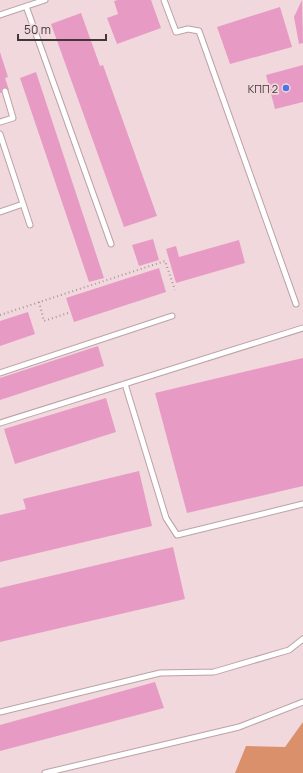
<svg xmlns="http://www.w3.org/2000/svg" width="303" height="773" viewBox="0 0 303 773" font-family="Manrope,sans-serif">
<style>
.forest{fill:#db906c}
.building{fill:#e79bc4}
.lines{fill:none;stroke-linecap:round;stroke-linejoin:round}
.service-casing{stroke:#baa3a7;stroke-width:7}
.path{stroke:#a9979a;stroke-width:2;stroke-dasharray:1 3;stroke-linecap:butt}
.service{stroke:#fff;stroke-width:5}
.poi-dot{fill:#4b75e8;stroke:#f0d8dc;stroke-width:1.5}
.labels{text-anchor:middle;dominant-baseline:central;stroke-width:3.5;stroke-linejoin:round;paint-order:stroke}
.poi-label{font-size:11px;fill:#413739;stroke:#f0d8dc;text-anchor:end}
</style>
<rect width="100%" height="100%" fill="#f0d8dc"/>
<path class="forest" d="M303 722V773H235L246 746 285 747Z"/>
<path class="building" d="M118 0H151L161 28 117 44 107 18 118 14 114 1Z
M302 0 303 43 299 44 294 17Z
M280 7 292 47 230 64 217 27Z
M81 13 100 66 103 65 157 216 124 227 51 24Z
M0 52 8 77 5 78 9 90 0 93Z
M303 65V102L275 109 266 75Z
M36 72 104 278 89 282 20 78Z
M153 239 159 260 139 266 132 245Z
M239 240 245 263 176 283 166 249 176 246 179 257Z
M159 268 166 292 74 322 66 298Z
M28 312 35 334 0 346V321Z
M98 346 104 366 0 400V378Z
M303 358V486L187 513 155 393Z
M106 398 116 432 15 464 4 429Z
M139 471 152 526 0 562V515L26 509 23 499Z
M173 547 185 599 0 642V588Z
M155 682 164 708 0 751V725Z"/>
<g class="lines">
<g class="service-casing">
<path id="service" d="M164 0 176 32 188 29 199 31 296 304
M26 6 111 244
M0 15 45 0
M0 122 13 118 5 91
M0 134 30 225
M0 212 23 204
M0 373 172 316
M125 384 166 518 177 535 303 504
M0 423 303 328
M0 712 160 673 214 672 289 650 303 639
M45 773 239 727 303 702"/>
</g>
<path class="path" d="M39 302 44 321 71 312
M0 315 165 261 175 290"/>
<use href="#service" class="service"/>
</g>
<circle class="poi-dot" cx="286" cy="88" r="4"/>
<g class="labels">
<g class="poi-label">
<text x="278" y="88">КПП 2</text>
</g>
</g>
<path d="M18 34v6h88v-6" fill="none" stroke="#413739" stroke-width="2"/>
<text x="24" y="34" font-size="12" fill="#413739" stroke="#f0d8dc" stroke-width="3" paint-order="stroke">50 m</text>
</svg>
